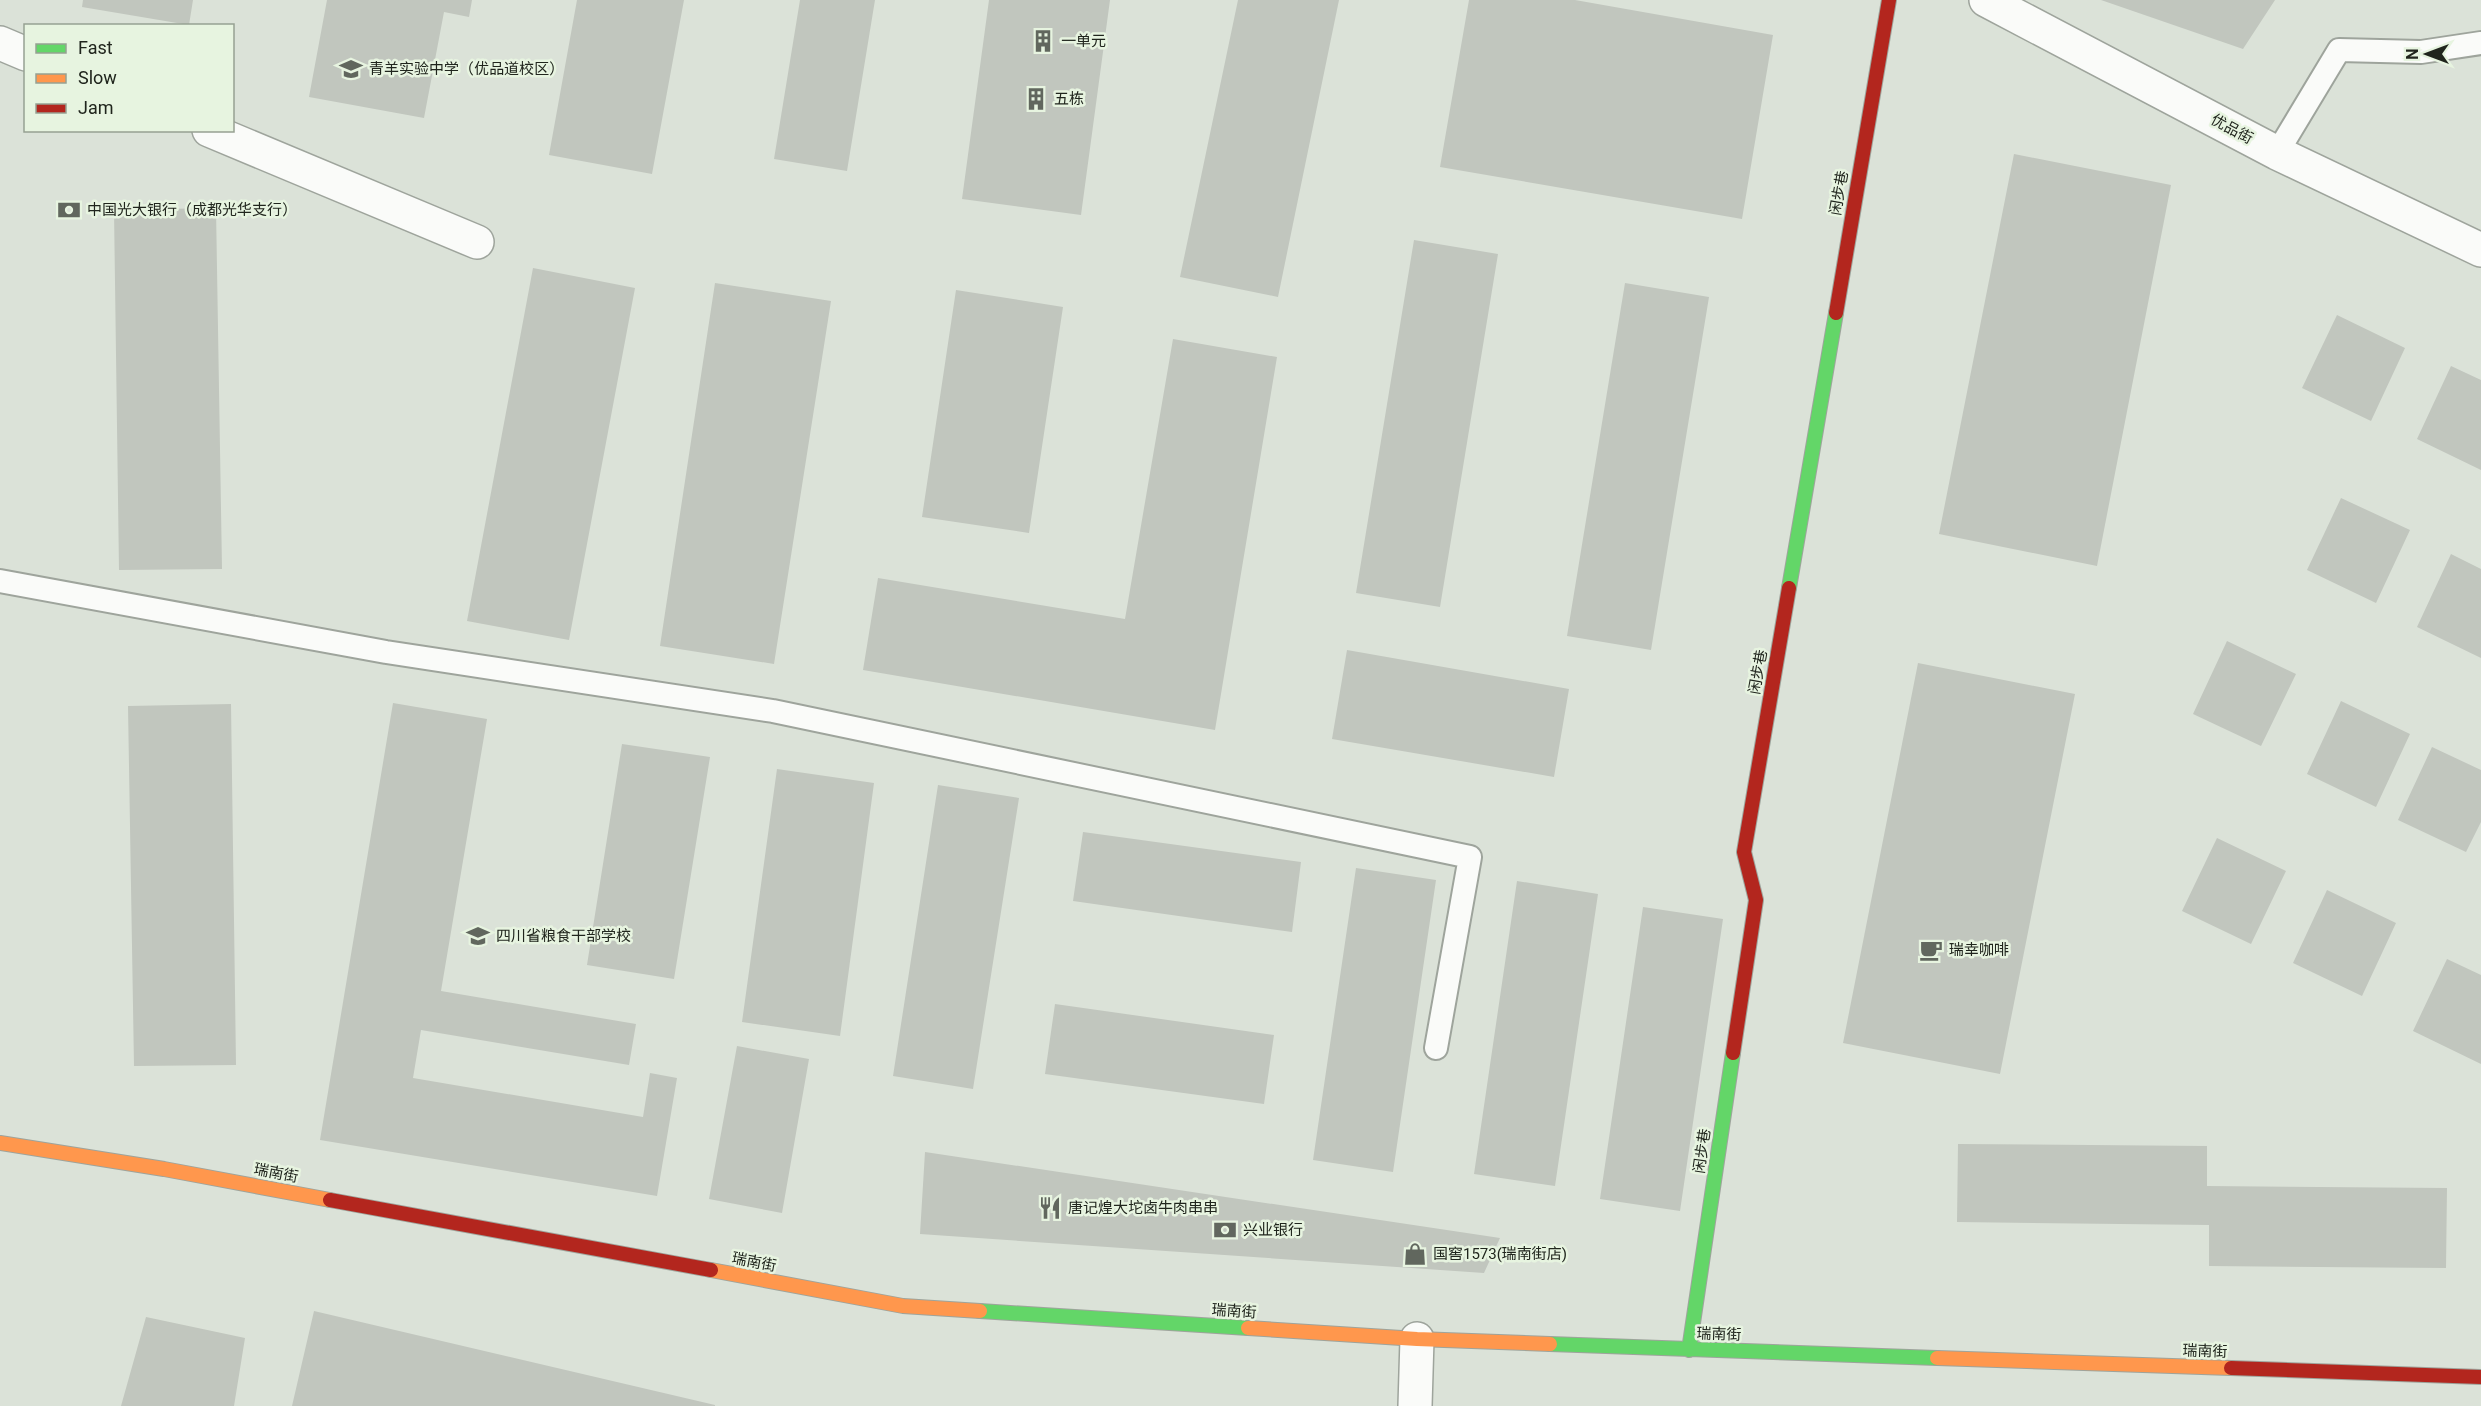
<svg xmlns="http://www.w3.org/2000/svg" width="2481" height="1406" viewBox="0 0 2481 1406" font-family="Roboto,'Noto Sans SC',sans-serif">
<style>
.building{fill:#c1c6be}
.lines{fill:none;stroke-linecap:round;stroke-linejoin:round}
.lane-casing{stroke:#9ea49c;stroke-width:26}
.street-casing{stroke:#9ea49c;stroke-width:36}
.fast-casing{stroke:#9ea49c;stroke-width:16}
.slow-casing{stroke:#9ea49c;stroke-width:16}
.jam-casing{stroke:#9ea49c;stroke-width:16}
.lane{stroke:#fafbf9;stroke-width:22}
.street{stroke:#fafbf9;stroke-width:33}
.fast{stroke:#63d668;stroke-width:14}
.slow{stroke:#ff974d;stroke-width:14}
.jam{stroke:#b3261e;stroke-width:14}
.labels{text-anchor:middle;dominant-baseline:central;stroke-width:5;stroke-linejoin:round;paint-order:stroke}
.poi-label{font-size:15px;fill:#20251d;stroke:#e7f4e0;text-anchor:start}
.street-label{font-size:15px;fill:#20251d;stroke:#e7f4e0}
</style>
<rect width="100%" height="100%" fill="#dbe2d8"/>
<path class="building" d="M83 0H193L189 25 82 7Z
M327 0H472L469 17 444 12 424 118 309 97Z
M577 0H684L652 174 549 155Z
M800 0H875L847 171 774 159Z
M989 0H1110L1081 215 962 199Z
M1238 0H1339L1278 297 1180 277Z
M1469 0H1575L1773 35 1742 219 1440 167Z
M2101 0H2275L2243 49Z
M2014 154 2171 185 2097 566 1939 534Z
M216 208 222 569 119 570 114 210Z
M1414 240 1498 254 1440 607 1356 593Z
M533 268 635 288 569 640 467 621Z
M715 283 831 301 774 664 660 646Z
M1625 283 1709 297 1651 650 1567 636Z
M956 290 1063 307 1029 533 922 517Z
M2337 315 2405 348 2371 421 2302 388Z
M1173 339 1277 357 1215 730 863 670 878 578 1125 619Z
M2451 366 2481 380V470L2417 439Z
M2341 498 2410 530 2376 603 2307 570Z
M2451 554 2481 569V658L2417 627Z
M2227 641 2296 674 2261 746 2193 714Z
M1347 650 1569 689 1554 777 1332 739Z
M1918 663 2075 694 2000 1074 1843 1043Z
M2341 701 2410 734 2376 807 2307 774Z
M393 703 487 719 441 991 636 1024 629 1065 421 1030 413 1078 643 1117 650 1073 677 1078 657 1196 320 1140Z
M231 704 236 1065 134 1066 128 706Z
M622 744 710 757 674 979 587 965Z
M2432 747 2481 770V822L2466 852 2398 820Z
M777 769 874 783 840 1036 742 1022Z
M938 785 1019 798 973 1089 893 1076Z
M1083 832 1301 862 1292 932 1073 901Z
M2217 838 2286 871 2251 944 2182 911Z
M1356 868 1436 880 1393 1172 1313 1160Z
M1517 881 1598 894 1555 1186 1474 1174Z
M2327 890 2396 923 2362 996 2293 963Z
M1643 907 1723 919 1680 1211 1600 1199Z
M2447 959 2481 975V1064L2413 1031Z
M1055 1004 1274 1035 1264 1104 1045 1074Z
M737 1046 809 1059 782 1213 709 1199Z
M1958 1144 2207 1146V1186L2447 1188 2446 1268 2209 1266V1225L1957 1222Z
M925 1152 1500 1238 1484 1273 920 1234Z
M314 1311 715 1405V1406H292Z
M146 1317 245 1338 234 1406H121Z"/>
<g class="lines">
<g class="lane-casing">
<path id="lane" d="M2277 153 2339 50 2421 52 2481 43
M0 581 386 652 773 711 1470 857 1436 1048"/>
</g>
<g class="street-casing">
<path id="street" d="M1986 0 2277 153 2481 250
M0 43 26 54
M209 130 477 242
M1415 1406 1417 1339"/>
</g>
<g class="fast-casing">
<path id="fast" d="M1789 588 1836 313
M980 1311 1248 1328
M1550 1344 1937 1358
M1689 1350 1733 1053"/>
</g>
<g class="slow-casing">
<path id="slow" d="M0 1143 164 1169 330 1200
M711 1270 903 1306 980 1311
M1248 1328 1417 1339 1550 1344
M1937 1358 2231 1368"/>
</g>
<g class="jam-casing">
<path id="jam" d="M1836 313 1889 0
M1733 1053 1756 900 1744 852 1789 588
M330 1200 711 1270
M2231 1368 2481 1377"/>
</g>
<use href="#lane" class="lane"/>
<use href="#street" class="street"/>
<use href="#fast" class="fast"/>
<use href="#slow" class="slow"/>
<use href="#jam" class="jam"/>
</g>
<defs>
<g id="building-bare" transform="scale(1.8)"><path d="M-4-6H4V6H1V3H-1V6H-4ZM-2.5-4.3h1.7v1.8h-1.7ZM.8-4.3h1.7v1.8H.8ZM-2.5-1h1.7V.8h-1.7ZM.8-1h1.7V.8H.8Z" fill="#61675e" stroke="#e7f4e0" stroke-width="2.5" paint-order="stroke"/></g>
<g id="school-bare" transform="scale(1.8)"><path d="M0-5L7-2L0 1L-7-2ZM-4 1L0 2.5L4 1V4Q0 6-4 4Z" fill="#61675e" stroke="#e7f4e0" stroke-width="2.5" paint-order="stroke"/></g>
<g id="bank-bare" transform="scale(1.8)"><path d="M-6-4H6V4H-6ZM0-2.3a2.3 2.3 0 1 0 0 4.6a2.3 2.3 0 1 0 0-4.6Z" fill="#61675e" stroke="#e7f4e0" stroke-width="2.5" paint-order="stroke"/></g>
<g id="cafe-bare" transform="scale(1.8)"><path d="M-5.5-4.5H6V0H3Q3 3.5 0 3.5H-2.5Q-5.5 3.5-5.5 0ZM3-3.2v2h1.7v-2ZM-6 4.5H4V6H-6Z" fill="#61675e" stroke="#e7f4e0" stroke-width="2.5" paint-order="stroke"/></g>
<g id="restaurant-bare" transform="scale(1.8)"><path d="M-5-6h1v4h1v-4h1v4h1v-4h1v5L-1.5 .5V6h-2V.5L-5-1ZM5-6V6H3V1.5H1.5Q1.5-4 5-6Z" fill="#61675e" stroke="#e7f4e0" stroke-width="2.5" paint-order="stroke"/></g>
<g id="shop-bare" transform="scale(1.8)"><path d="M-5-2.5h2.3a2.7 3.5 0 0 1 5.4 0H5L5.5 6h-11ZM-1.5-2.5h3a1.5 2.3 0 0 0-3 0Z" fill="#61675e" stroke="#e7f4e0" stroke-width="2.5" paint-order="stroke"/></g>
</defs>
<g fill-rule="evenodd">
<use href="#building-bare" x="1043" y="41"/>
<use href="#school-bare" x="351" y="69"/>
<use href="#building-bare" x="1036" y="99"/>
<use href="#bank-bare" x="69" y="210"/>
<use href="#school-bare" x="478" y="936"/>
<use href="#cafe-bare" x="1931" y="950"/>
<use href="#restaurant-bare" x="1050" y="1208"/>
<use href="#bank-bare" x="1225" y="1230"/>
<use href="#shop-bare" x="1415" y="1254"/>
</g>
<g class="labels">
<g class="poi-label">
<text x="1061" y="41">一单元</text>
<text x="369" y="69">青羊实验中学（优品道校区）</text>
<text x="1054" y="99">五栋</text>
<text x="87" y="210">中国光大银行（成都光华支行）</text>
<text x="496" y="936">四川省粮食干部学校</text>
<text x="1949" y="950">瑞幸咖啡</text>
<text x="1068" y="1208">唐记煌大坨卤牛肉串串</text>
<text x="1243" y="1230">兴业银行</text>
<text x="1433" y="1254">国窖1573(瑞南街店)</text>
</g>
<g class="street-label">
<text transform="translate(2232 129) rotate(28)">优品街</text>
<text transform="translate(1839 193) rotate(-80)">闲步巷</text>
<text transform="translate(1758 672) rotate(-80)">闲步巷</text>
<text transform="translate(1702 1151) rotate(-82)">闲步巷</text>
<text transform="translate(276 1173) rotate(11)">瑞南街</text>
<text transform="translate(754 1262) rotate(11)">瑞南街</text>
<text transform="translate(1234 1311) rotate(4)">瑞南街</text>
<text transform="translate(1719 1334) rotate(2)">瑞南街</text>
<text transform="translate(2205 1351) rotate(2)">瑞南街</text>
</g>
</g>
<rect x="24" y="24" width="210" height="108" fill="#e7f4e0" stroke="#97a192" stroke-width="1.5"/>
<rect x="36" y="44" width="30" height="9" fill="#63d668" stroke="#97a192" stroke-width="1.5"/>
<text x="78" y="54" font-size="18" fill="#20251d">Fast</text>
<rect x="36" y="74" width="30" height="9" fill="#ff974d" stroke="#97a192" stroke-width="1.5"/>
<text x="78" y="84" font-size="18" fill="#20251d">Slow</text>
<rect x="36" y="104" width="30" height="9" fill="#b3261e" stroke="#97a192" stroke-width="1.5"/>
<text x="78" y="114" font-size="18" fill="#20251d">Jam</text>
<g transform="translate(2427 54) rotate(270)" stroke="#e7f4e0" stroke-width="4.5" paint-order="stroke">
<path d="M0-4.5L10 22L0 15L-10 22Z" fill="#20251d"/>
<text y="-9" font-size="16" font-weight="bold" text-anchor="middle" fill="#20251d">N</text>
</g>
</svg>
